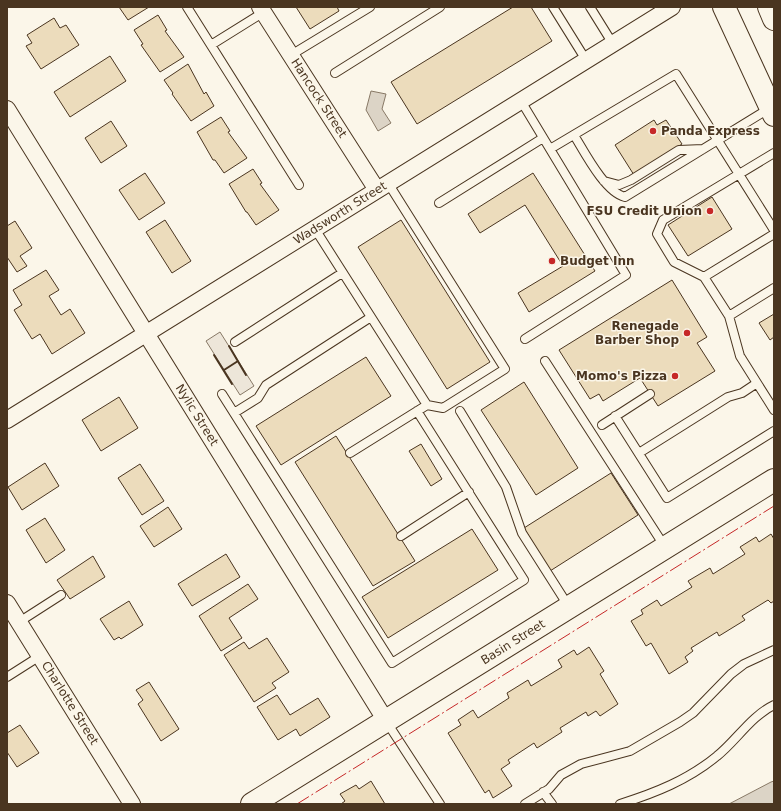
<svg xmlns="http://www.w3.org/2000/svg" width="781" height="811" viewBox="0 0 781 811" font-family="'DejaVu Sans',sans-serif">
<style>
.green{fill:#ede6d9;stroke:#887966}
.water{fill:#dcd4c6;stroke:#887966}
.building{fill:#ecdcbc;stroke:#4a3520}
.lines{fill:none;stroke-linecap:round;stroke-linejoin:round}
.lane-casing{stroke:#4a3520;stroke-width:10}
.street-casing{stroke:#4a3520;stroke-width:18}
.secondary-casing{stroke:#4a3520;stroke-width:24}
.primary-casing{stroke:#4a3520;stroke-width:24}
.lane{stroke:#fbf6e9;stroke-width:8}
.street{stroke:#fbf6e9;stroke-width:16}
.secondary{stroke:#fbf6e9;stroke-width:22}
.primary{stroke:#fbf6e9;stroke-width:22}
.wall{stroke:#4a3520;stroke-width:2}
.power{stroke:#c62828;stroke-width:1;stroke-dasharray:14 3 2 3;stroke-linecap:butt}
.poi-dot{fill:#c62828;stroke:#fbf6e9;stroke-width:1.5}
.labels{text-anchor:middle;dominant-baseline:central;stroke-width:3;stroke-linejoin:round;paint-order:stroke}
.street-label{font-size:12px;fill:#4a3520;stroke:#fbf6e9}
.poi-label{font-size:12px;font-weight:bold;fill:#4a3520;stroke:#fbf6e9;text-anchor:end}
</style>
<rect width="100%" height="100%" fill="#fbf6e9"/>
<path class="green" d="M220 332 254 386 240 395 206 341Z"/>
<path class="water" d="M371 91 386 94 382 109 391 123 378 131 366 110Z
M774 781V804H729L771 782Z"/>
<path class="building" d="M119 7H149L128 20Z
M296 7H337L339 11 310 29Z
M513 7H531L552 41 417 124 391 82Z
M158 15 167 30 165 31 184 57 160 72 141 45 143 44 134 30Z
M54 18 60 28 66 25 79 45 41 69 26 46 32 43 27 35Z
M110 56 126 81 70 117 54 92Z
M188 64 204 94 206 92 214 106 191 121 172 94 173 93 164 80Z
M221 117 230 131 228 132 247 158 224 173 215 160H213L197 132Z
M654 120 657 125 666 120 682 144 634 175 615 145Z
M111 121 127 146 101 163 85 138Z
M253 169 262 183 260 184 279 210 256 225 247 212H246L229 184Z
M145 173 165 203 139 220 119 190Z
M533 173 595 271 529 312 518 293 563 266 525 205 480 233 468 214Z
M712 197 732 229 688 256 668 225Z
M165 220 191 261 172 273 146 232Z
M401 220 490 362 447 389 358 247Z
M15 221 32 248 20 256 27 266 17 272 7 257V226Z
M46 270 59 290 49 296 61 315 70 309 85 333 52 354 40 334 32 339 14 310 22 305 13 290Z
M672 280 707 337 697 343 715 371 658 406 640 378 603 401 599 394 590 399 559 350Z
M774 314V337L770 340 759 323Z
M366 357 391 396 281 465 256 426Z
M524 382 578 468 536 495 481 410Z
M119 397 138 428 101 451 82 420Z
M336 436 415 561 373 586 295 462Z
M421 444 442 479 431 486 409 451Z
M45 463 59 486 22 510 8 487Z
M140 464 164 501 142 515 118 478Z
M611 473 638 515 550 571 524 528Z
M168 507 182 529 154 547 140 526Z
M45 518 65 550 46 563 26 530Z
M472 529 498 570 388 638 362 597Z
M771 534 774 539V601L771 603 768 600 742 616 745 620 719 636 717 632 691 648 693 651 685 657 688 662 669 674 651 643 646 646 631 621 643 614 641 610 657 600 661 606 692 587 688 581 710 568 713 574 745 554 740 547 756 537 759 542Z
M226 554 240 577 192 606 178 584Z
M93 556 105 577 70 599 57 580Z
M248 584 258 599 229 618 242 638 221 651 199 616Z
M129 601 143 625 121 639 119 637 114 640 100 619Z
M267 638 289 672 272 683 276 688 254 702 224 655 244 642 249 649Z
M589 647 604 671 600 674 618 704 600 716 596 711 588 716 586 712 560 728 562 732 537 748 534 743 508 760 510 763 501 769 512 786 493 798 489 790 485 793 448 733 461 725 458 720 473 710 478 718 509 698 507 693 528 680 531 686 562 667 558 660 574 650 577 655Z
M149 682 179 729 161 741 138 704 143 700 136 690Z
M277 695 290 715 318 698 330 717 300 736 296 729 278 740 257 707Z
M20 725 39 753 17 767 7 752V733Z
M371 781 385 804H341L345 801 340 794 356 785 359 789Z"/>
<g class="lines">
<g class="lane-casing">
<path id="lane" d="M187 7 299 185
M553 7 586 60
M590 7 613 44
M211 45 264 12
M291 55 370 7
M335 73 440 7
M521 101 626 275 525 339
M574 135C585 153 605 192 625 197L770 108
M550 149 676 74 774 230
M774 153 663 220 657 234 674 262 704 277 729 316 740 356 774 410
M604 181 619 185 631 180 679 150 703 149
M439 203 543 138
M315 229 427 405
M704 277 774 234
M729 316 774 288
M235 342 342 273
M545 361 665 547
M222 394 392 663 524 580 417 411
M460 411 506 487 522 533 569 607
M234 413 258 398 266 385 371 317
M615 416 667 498 774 431
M602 425 650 394
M350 453 427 405 443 408 505 369 388 183
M639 453 728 397 742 393 757 383
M401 536 469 492
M19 622 61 595
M7 677 40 656
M386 721 440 804
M543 792 552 804
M525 804 549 789 561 775 581 764 630 751 680 722 693 713 731 674 744 664 774 650
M620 804C655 793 688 780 717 756 736 741 751 716 774 705"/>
</g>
<g class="street-casing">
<path id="street" d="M260 7 377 190
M7 109 386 721
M7 420 672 7
M7 603 132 804"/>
</g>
<g class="secondary-casing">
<path id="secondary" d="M252 804 774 480"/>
</g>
<g class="primary-casing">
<path id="primary" d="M724 7 774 115
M769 7 774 19"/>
</g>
<use href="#lane" class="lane"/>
<use href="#street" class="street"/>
<use href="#secondary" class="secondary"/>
<use href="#primary" class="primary"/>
<path class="wall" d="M229 346 246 375
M214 355 232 384
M224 370 238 361"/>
<path class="power" d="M297 804 774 506"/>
</g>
<g class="poi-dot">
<circle cx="653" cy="131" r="4"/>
<circle cx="710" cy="211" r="4"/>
<circle cx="552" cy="261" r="4"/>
<circle cx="687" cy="333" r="4"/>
<circle cx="675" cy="376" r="4"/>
</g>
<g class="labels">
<g class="street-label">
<text transform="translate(319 98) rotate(57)">Hancock Street</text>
<text transform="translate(340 213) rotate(-32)">Wadsworth Street</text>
<text transform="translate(197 415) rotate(58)">Nylic Street</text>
<text transform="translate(513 642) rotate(-32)">Basin Street</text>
<text transform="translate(70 703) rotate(58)">Charlotte Street</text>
</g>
<g class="poi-label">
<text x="661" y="131" text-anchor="start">Panda Express</text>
<text x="702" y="211">FSU Credit Union</text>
<text x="560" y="261" text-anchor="start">Budget Inn</text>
<text x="679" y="326">Renegade<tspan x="679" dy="14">Barber Shop</tspan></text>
<text x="667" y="376">Momo's Pizza</text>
</g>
</g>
<rect width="781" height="811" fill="none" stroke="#4a3520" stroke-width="16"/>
</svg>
